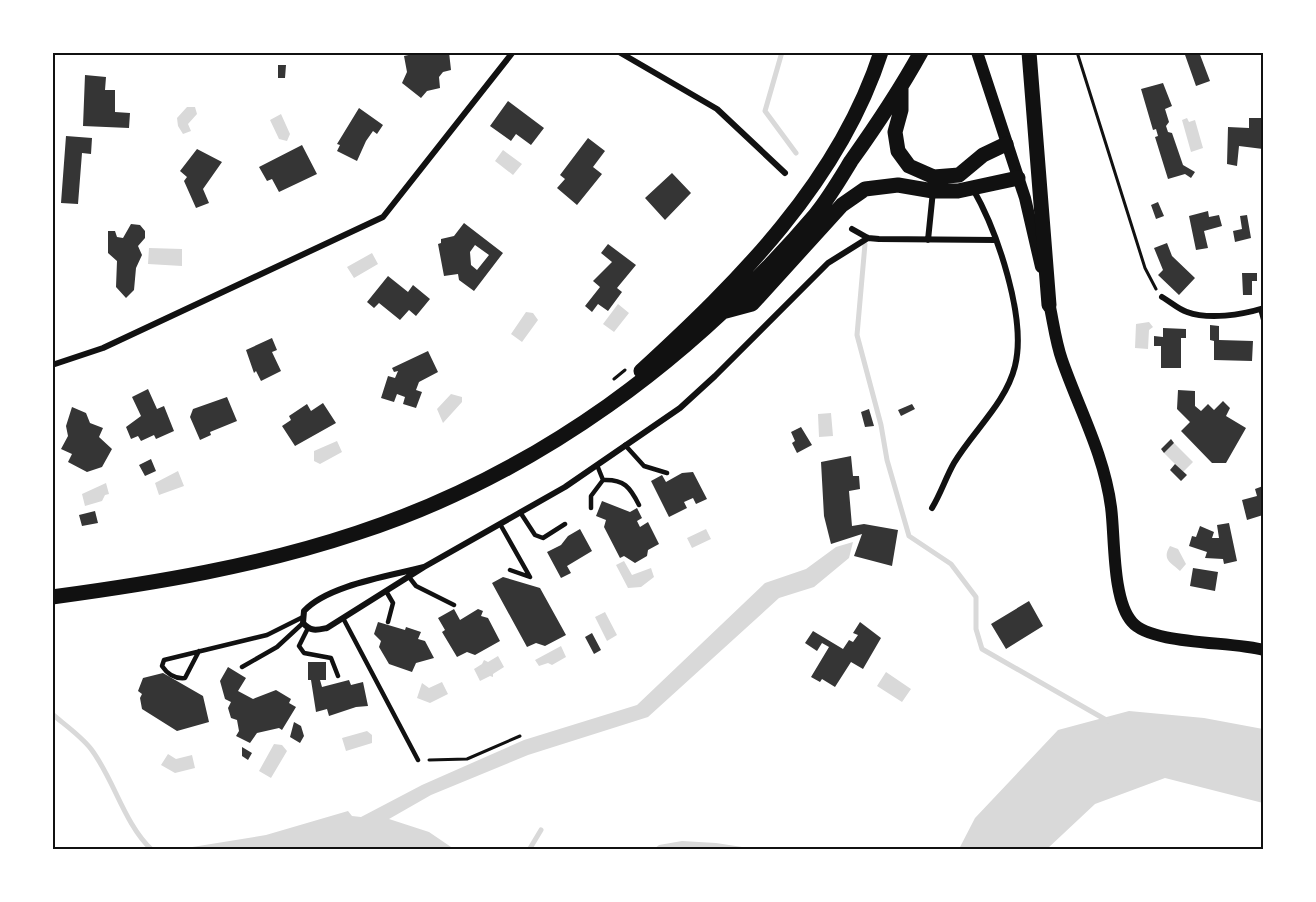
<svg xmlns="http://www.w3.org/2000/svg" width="1316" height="902" viewBox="0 0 1316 902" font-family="Rubik,sans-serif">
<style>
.water{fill:#d9d9d9}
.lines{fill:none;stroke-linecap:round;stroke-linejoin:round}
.stream{stroke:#d9d9d9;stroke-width:5}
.building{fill:#353535;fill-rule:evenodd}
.path{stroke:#111;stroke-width:3}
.service{stroke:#111;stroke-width:4.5}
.minor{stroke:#111;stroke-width:6}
.secondary{stroke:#111;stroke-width:12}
.primary{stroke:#111;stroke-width:15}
.neatline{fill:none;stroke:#111;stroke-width:2}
</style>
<rect width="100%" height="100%" fill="#fff"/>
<path class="water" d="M187 107H195L197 114 188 124 191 131 183 134 178 126 177 118Z
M281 114 290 134 287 141 279 139 270 120Z
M1187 118 1189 122 1195 120 1203 148 1191 152 1182 120Z
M503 150 522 164 513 175 495 161Z
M149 248 182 249V266L148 264Z
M372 253 378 264 354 278 347 267Z
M618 304 629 313 614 332 603 324Z
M526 312 533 313 538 320 522 342 511 334Z
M1149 322 1153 327 1149 330 1148 349 1135 348 1136 324Z
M451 394 462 397V402L443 423 437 409Z
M831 413 833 436 819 437 818 414Z
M337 441 342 452 320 464 314 461V451Z
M1174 443 1193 462 1183 472 1164 453Z
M178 471 184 486 159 495 155 483Z
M106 483 109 494 105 495 102 501 85 506 82 494Z
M706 529 711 539 692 548 687 538Z
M853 542 849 558 814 587 779 598 648 717 528 755 431 795 389 819 429 832 454 849H180L266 835 348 811 352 816 361 817 422 785 524 740 637 705 765 583 806 569 836 547Z
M1170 546 1178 549 1186 564 1180 571C1172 563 1161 560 1170 546Z
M624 561 632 575 651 568 654 577 641 587 628 588 616 565Z
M605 612 617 635 607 641 595 617Z
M561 646 566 657 552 665 548 663 539 666 535 660Z
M498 656 504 667 493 674V677L490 676 480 681 474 669 482 664 484 660 488 662Z
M886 672 911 689 902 702 877 686Z
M442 682 448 694 430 703 417 698 422 683 429 688Z
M1129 711 1204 718 1263 729V803L1165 778 1095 804 1047 849H959L975 818 1058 730Z
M367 731 372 735V743L346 751 342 738Z
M274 744 282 745 287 751 271 778 259 771Z
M168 754 176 759 192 755 195 768 175 773 161 765Z
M682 841 716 843 755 849H654L659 845Z"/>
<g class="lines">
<path class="stream" d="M782 52 765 111 796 153
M865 244 857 335 881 425 887 460 909 536 951 564 976 597V629L982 649 1108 721
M52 714C65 725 81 736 91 749 114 779 124 824 152 850
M529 850 541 830"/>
</g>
<path class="building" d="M422 52H449L451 70 443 72 439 77 440 88 427 91 421 98 402 83 407 72 404 56Z
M1184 52H1199L1210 81 1196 86Z
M278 65H286L285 78H278Z
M85 75 106 77 105 90H115V112L130 113 129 128 83 126Z
M1163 83 1172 106 1165 109 1169 122 1166 126 1168 132 1172 133 1183 165 1195 172 1191 178 1185 174 1168 179 1155 137 1158 136 1156 129 1153 130 1141 89Z
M508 101 544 128 531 145 516 134 511 141 490 126Z
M359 108 383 125 377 134 373 131 366 141 357 161 337 151 340 145 337 144Z
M1249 118H1263V149L1239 146 1237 166 1227 164 1228 127 1249 128Z
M66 136 92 138 91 154 82 153 78 204 61 203Z
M588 138 605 151 593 167 602 174 577 205 557 188 565 179 560 175Z
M302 145 317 174 279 192 272 179 267 181 259 167Z
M197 149 222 162 203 189 209 203 196 208 184 181 187 177 180 171Z
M672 173 691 193 665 220 645 198Z
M1158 202 1164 216 1156 219 1151 205Z
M1208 211 1209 217 1219 215 1222 226 1204 231 1208 248 1196 250 1189 216Z
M1247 215 1251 238 1235 242 1233 231 1242 229 1240 216Z
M464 223 503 253 474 291 459 280 458 274 444 276 438 244 441 243V239L454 236ZM475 245 489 255 477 270 471 265 470 252Z
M131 224 140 225 145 231V238L138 246 142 255 136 268 134 290 126 298 116 287 117 261 108 253V231H115L117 237 123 238Z
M1167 243 1172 256 1195 278 1179 295 1158 275 1163 270 1154 248Z
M608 244 636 265 617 288 622 292 608 311 598 304 592 312 585 306 600 287 593 281 612 262 601 253Z
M1242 273H1257V281H1252V295H1243Z
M388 276 408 292 413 285 430 299 416 316 409 310 400 320 379 303 374 308 367 302Z
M1210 325 1219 326V340L1253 341 1252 361 1214 360V341L1210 340Z
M1163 328 1186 329V338H1181V368H1161V346H1154V336L1163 337Z
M272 338 277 350 272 352 281 371 261 381 256 371 254 373 246 350Z
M428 351 438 372 419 382 416 390 422 392 416 408 403 404 405 397 397 394 394 402 381 398 388 376 395 378 398 371 394 372 392 368Z
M148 389 157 409 164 406 174 431 156 439 154 435 141 441 138 436 131 439 126 427 141 416 132 397Z
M1178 390 1195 391V406L1201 411 1208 404 1214 410 1223 401 1230 408 1226 416 1246 428 1226 463H1212L1181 431 1190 422 1177 409Z
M227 397 237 421 210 432 211 435 200 440 190 417 193 409Z
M323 403 336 423 295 446 282 426 291 420 289 416 307 404 311 411Z
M912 404 915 409 901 416 898 410Z
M72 407 86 413 90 423 103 428 99 437 112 449 102 467 87 472 68 462 72 454 61 449 68 436 66 426Z
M869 409 874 426 865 427 861 412Z
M801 427 812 445 797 453 792 443 795 441 791 432Z
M1171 439 1174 443 1164 453 1161 449Z
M851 456 853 476H859L860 489 849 491 852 526 864 524 898 530 892 566 854 556 862 534 831 544 824 516 821 462Z
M151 459 156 471 145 476 139 465Z
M1175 464 1187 475 1181 481 1170 470Z
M693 472 707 499 696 504 693 498 684 502 687 508 669 517 651 481 662 475 666 482 682 473Z
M1263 486V515L1247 520 1242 500 1257 496 1255 489Z
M602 501 630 512 637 508 642 518 637 521 640 527 648 522 659 544 648 550 647 556 635 563 624 556 620 558 604 527 606 520 596 516Z
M95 511 98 523 82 526 79 515Z
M1229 523 1237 561 1224 564 1223 559 1205 558 1207 552 1189 546 1192 536 1196 537 1200 526 1214 532 1212 538H1219L1217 525Z
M580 529 592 551 567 566 571 573 561 578 547 552 561 545 568 536Z
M1193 568 1218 572 1215 591 1190 586Z
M503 577 540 588 566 635 545 646 536 643 527 647 492 583Z
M1029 601 1043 626 1006 649 991 624Z
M454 609 460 620 478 609 483 611 481 616 488 618 500 641 475 655 467 652 457 657 442 632 445 630 438 618Z
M378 622 405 630 406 627 421 632 418 639 425 641 434 658 416 663 412 672 389 664 379 647 381 641 374 634Z
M860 622 881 638 863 669 851 662 835 687 822 679 820 682 811 677 829 647 822 643 817 651 805 643 813 631 843 649 849 640 853 642 858 635 853 633Z
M592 633 601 650 594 654 585 637Z
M308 662H326V680H320L322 687 349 680 351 685 363 682 368 706 356 707 329 716 327 709 316 712 311 680H308Z
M228 667 246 678 238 691 253 699 276 690 291 699 289 703 296 707 282 730 279 728 257 733 250 743 236 736 239 731 237 720 231 718 228 708 231 702 225 699 220 681Z
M163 673 203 696 209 722 177 731 142 709 140 698 142 694 138 691 143 678Z
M294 722 301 726 304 736 300 743 290 737Z
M242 747 252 753 248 760 242 756Z"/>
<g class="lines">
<path class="path" d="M1077 52 1145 268 1156 289
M614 379 625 370
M429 760 467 759 520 736"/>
<path class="service" d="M625 445 644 466 667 473
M603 480C624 479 630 487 639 505
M591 508V496L603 480 597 465
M520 512 535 535 543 538 565 524
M500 524 530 577 510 570
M409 577 416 586 454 605
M386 591 393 603 388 622
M343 618 418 760
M308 628 299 646 304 653 331 658 338 676
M199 651 185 678C175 679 168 675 162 666L164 660 267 635 303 617
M242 667 277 647 303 623"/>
<path class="minor" d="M619 52 717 109 785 173
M852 229 868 238 879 239 995 240
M928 240 933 191
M1162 297C1171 302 1178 309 1187 312 1209 320 1241 315 1264 308
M1261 309 1264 320
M52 365 103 348 383 217 513 52
M932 508C941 493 946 477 954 463 973 431 1006 403 1015 366 1027 318 997 231 973 189
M424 567 565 487 680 408 715 376 828 263 868 238
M424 567 327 628C317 630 311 632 303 623L304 611C328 585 390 576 424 567Z"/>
<path class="secondary" d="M977 52 1025 198 1041 267
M1048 298C1053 319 1055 340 1062 360 1079 409 1104 454 1111 507 1115 536 1112 600 1132 622 1151 645 1232 641 1264 650"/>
<path class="primary" d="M1029 52 1049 305
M901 88V110L895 132 898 151 909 166 934 177 959 175 983 155 1006 144
M726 311 752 304 842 205 865 189 898 185 933 191H958L1018 178
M641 371C739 281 839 182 881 52
M52 597C156 583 258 566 357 533 538 474 693 358 815 215 829 198 840 179 851 161 876 126 900 90 921 52"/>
</g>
<rect width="1316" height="902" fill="none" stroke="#ffffff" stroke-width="108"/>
<rect x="54" y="54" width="1208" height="794" class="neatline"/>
</svg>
